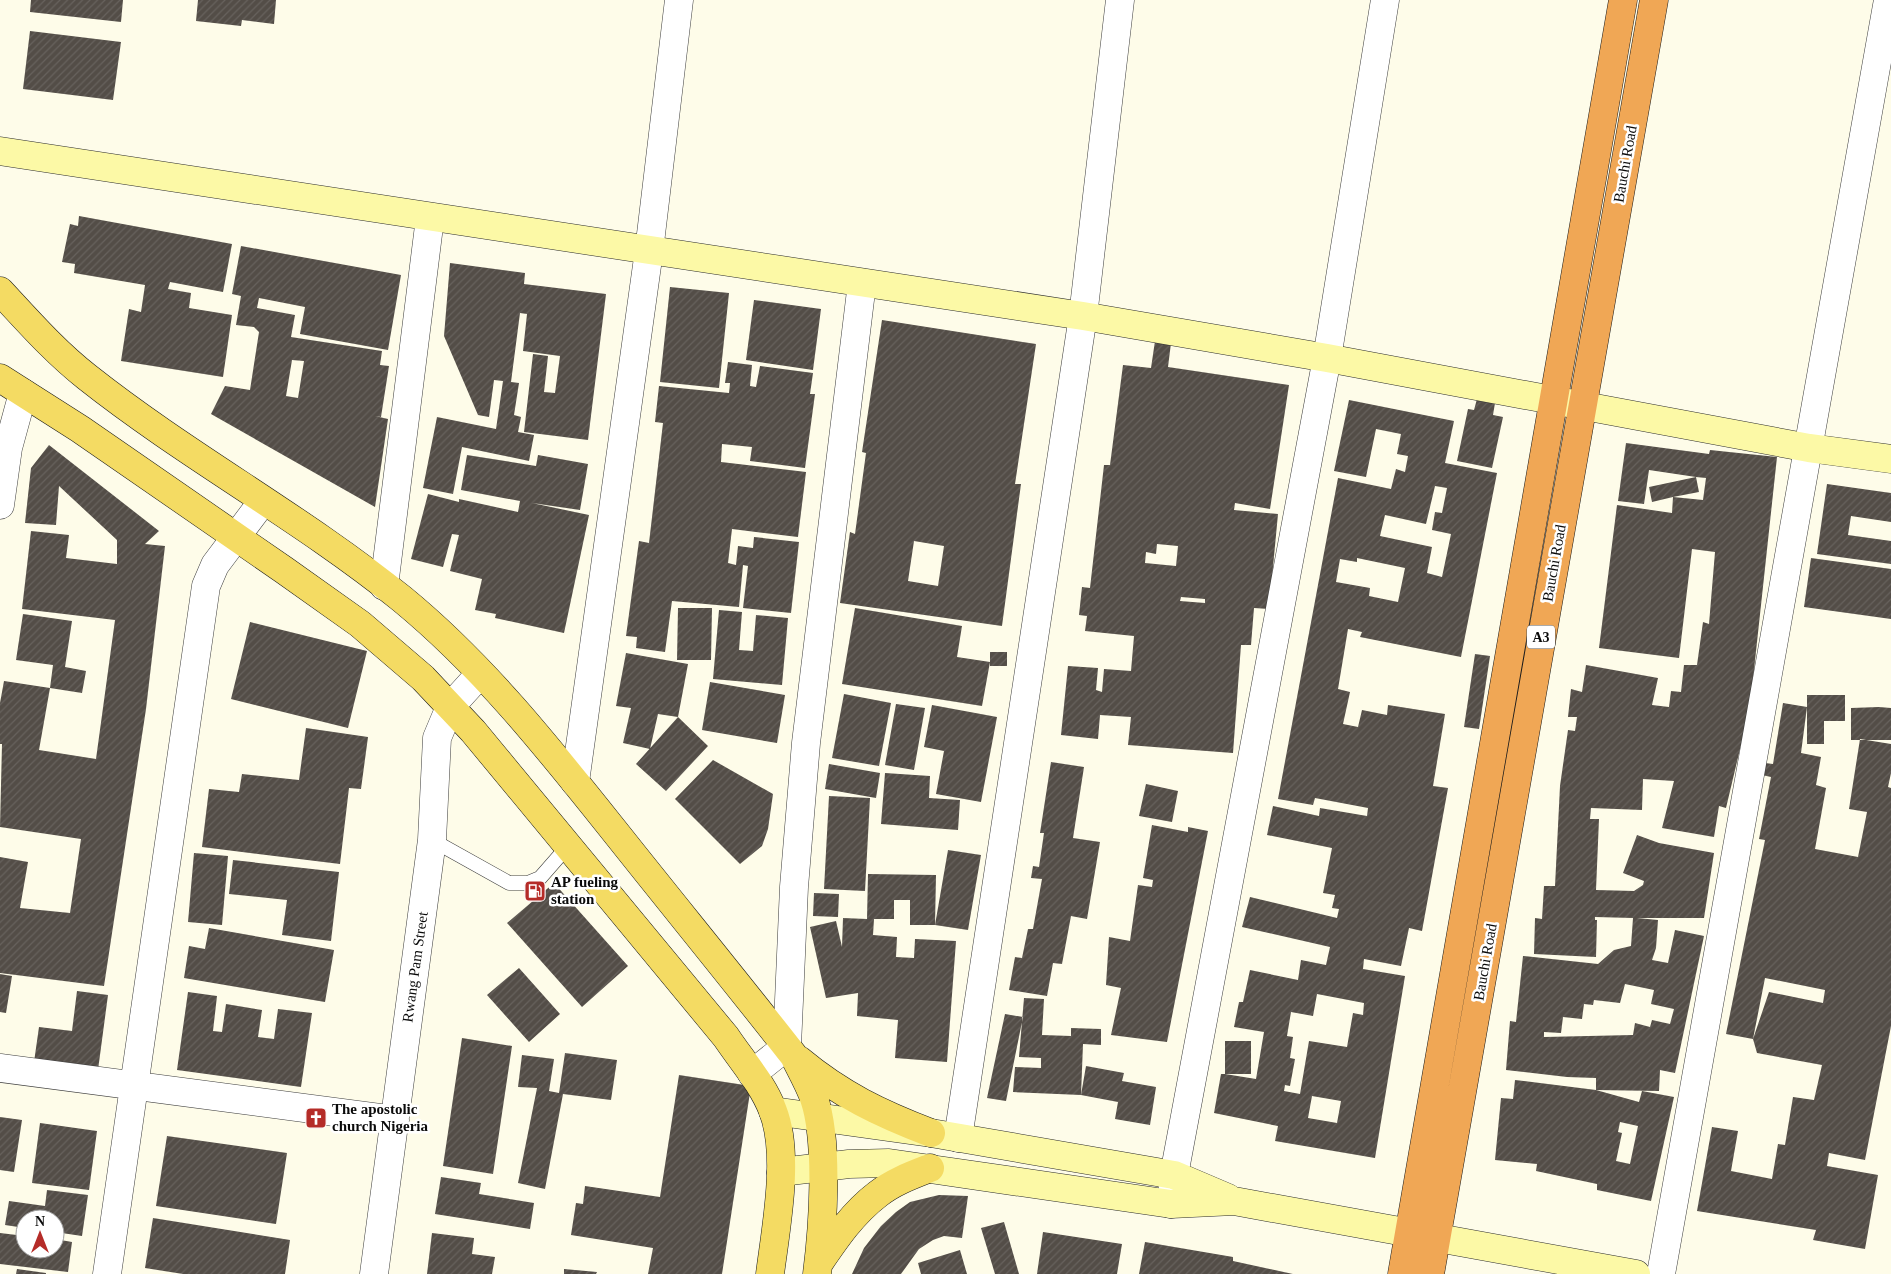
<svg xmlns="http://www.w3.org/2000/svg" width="1891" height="1274" viewBox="0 0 1891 1274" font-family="'Times New Roman',serif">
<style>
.building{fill:url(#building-hatch);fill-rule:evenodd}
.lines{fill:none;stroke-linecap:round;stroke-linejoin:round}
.lane-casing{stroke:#3d3d3d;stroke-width:15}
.street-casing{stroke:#3d3d3d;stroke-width:29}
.secondary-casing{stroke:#2c2c2c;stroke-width:29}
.primary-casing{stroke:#1b1b1b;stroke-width:29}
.highway-casing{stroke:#1b1b1b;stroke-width:29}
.lane{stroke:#fff;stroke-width:14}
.street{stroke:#fff;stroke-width:28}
.secondary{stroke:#fcf9a6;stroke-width:28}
.primary{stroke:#f4db63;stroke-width:28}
.highway{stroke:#f0a755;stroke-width:28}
.labels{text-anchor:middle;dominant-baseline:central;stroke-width:5;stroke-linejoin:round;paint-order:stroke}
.shield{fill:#fff;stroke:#545454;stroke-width:1}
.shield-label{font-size:14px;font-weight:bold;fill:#0a0a0a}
.street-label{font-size:15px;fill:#0a0a0a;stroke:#fff}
.poi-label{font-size:15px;font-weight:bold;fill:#0a0a0a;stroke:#fff;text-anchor:start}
</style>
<defs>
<pattern id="building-hatch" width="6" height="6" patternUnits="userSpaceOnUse" patternTransform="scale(1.25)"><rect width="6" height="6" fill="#534d47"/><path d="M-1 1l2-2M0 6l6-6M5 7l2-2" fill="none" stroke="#67625d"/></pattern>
</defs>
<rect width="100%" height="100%" fill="#fefce9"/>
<path class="building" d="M31 0H123L121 22 30 12Z
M198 0H276L274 24 242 20 241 26 196 21Z
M30 31 121 42 113 100 23 89Z
M79 216 232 244 223 292 170 282 168 289 191 293 189 308 232 315 223 377 121 361 129 309 141 312 145 285 74 273 75 264 62 262 70 224 78 226Z
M241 246 401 275 388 350 300 334 305 307 259 298 257 308 295 315 291 337 382 351 380 365 389 366 381 417 375 416 388 419 375 507 211 414 225 386 250 390 259 332 254 327 236 325 241 296 232 294ZM292 360 304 361 298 398 286 396Z
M450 263 525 273 524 284 606 294 588 440 524 432 533 354 548 356 544 392 555 393 560 356 523 351 527 314 520 313 511 382 519 383 514 415 521 417 518 432 534 435 529 461 462 447 453 494 423 488 437 417 496 429 503 381 494 380 489 417 478 415 444 336Z
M670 287 729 293 719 388 660 382Z
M754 300 821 309 813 370 746 360Z
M882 320 1036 344 1015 484H1021L1002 626 840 603 850 532 855 534 866 453 862 452ZM914 541 944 546 938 586 908 581Z
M1155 341 1171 343 1168 367 1289 385 1270 509 1235 503 1234 510 1278 514 1269 609 1254 608 1251 645H1241L1233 753 1128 745 1131 717 1100 715 1098 739 1061 735 1068 666 1098 668 1096 690 1102 692 1104 669 1131 671 1134 636 1085 631 1087 616 1079 615 1082 587 1090 588 1104 465H1110L1123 365 1151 368ZM1157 544 1178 546 1176 566 1145 563 1146 552 1156 554ZM1181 597 1205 599V603L1180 601Z
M728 362 752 365 750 386 756 387 760 366 813 373 810 394H815L805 468 750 461 752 447 722 444 721 462 806 472 798 537 732 529 728 563 736 565 738 546 753 548 754 537 799 542 791 613 743 608 748 566 743 565 739 607 672 601 665 652 636 648 637 637 626 636 639 541 649 543 663 423 655 422 659 386 729 393 730 383H725Z
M1477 399 1495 403 1493 415 1503 417 1492 468 1457 461 1468 409 1474 410Z
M1349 400 1454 421 1445 463 1497 473 1461 657 1360 637 1362 632 1348 629 1338 689 1350 692 1343 724 1358 727 1362 710 1387 715 1388 705 1445 714 1433 786 1448 788 1422 931 1409 928 1401 966 1364 959 1363 969 1405 976 1375 1158 1275 1141 1278 1126 1214 1113 1221 1074H1225V1041H1251V1074H1225L1256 1079 1264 1032 1234 1027 1239 1002H1243L1250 970 1298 980 1301 960 1326 965 1330 947 1242 927 1250 897 1337 918 1339 909 1332 908 1335 895 1323 893 1332 848 1267 835 1273 806 1319 816 1320 808 1367 816 1368 808 1315 798 1313 805 1278 799 1338 478 1391 489 1396 469 1405 472 1408 456 1397 454 1401 434 1376 429 1366 477 1334 471ZM1435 486 1447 488 1442 513 1435 512 1432 530 1451 534 1442 577 1427 573 1432 547 1380 536 1385 515 1426 524ZM1357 558 1405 568 1398 602 1369 596 1370 588 1336 582 1340 559 1357 562ZM1317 994 1364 1003 1363 1015 1353 1013 1347 1047 1309 1041 1300 1094 1284 1091 1285 1085 1290 1086 1295 1059 1290 1058 1293 1037 1287 1036 1291 1012 1313 1016ZM1312 1096 1341 1101 1337 1123 1308 1118Z
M1626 443 1709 454 1710 450 1777 457 1750 707 1726 808 1719 806 1714 837 1662 828 1674 781 1643 779 1642 810 1591 808 1590 819H1599L1596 890 1634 891 1643 885 1644 881 1623 873 1637 835 1659 843 1714 853 1704 918H1637L1658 920 1656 948 1652 960 1668 963 1675 930 1704 936 1675 1073 1660 1070 1659 1091 1596 1090 1639 1102 1642 1091 1674 1097 1651 1201 1597 1190V1184L1536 1171 1537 1164 1495 1160 1501 1098 1513 1099 1515 1080 1596 1090V1078L1567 1077 1506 1070 1510 1021 1516 1022 1523 956 1598 964 1614 950 1631 946 1633 918 1595 917V920H1597L1596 957 1534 954 1535 918 1542 919 1544 886H1555L1560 786 1568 730 1575 731 1577 717H1568L1571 689 1582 692 1586 665 1658 678 1652 705 1669 707 1671 691 1681 692 1684 665H1697L1703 622 1709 624 1715 552 1692 549 1679 658 1599 648 1617 505 1672 513 1673 497 1652 502 1649 487 1696 477 1649 470 1644 504 1618 501ZM1696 477 1706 478 1703 500 1673 497 1699 492ZM1625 984 1654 990 1651 1004 1674 1009 1670 1024 1652 1020 1650 1027 1635 1023 1633 1035 1544 1037V1032L1561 1033 1563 1017 1582 1019 1584 1004 1593 1005 1594 1000 1620 1003ZM1620 1122 1638 1126 1630 1164 1616 1161 1622 1133 1618 1132Z
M49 445 159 531 145 544 165 546 146 709 104 986 0 973V857L28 862 20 908 70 913 81 839 0 827 2 744H0V703L4 681 50 688 53 665 16 660 23 614 72 621 65 667 86 671 82 693 50 688 39 750 96 759 115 620 22 609 31 531 69 535 66 558 117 564V540L59 486 56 525 25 523 31 468Z
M467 455 536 466 538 455 588 464 580 510 532 503 589 515 564 633 495 618 496 614 475 610 482 579 450 571 459 535 452 534 443 567 411 559 428 494 459 502V499L518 512 520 501 461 490Z
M1827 484 1891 493V522L1851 516 1848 535 1891 541V564L1817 554Z
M1811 558 1891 569V619L1804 607Z
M678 608H712L711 660H677Z
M855 608 962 626 957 657 990 662 982 706 842 684Z
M719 610 742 612 739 650 753 651 756 615 788 618 782 685 713 679Z
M250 622 367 651 348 728 231 699Z
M990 652H1007V666H990Z
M626 653 688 664 678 717 658 714 650 749 623 743 631 708 616 706Z
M1475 654 1490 656 1479 729 1464 727Z
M710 682 785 695 777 743 702 730Z
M844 694 891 703 879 766 832 758Z
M1807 695H1845V721H1824V744H1807Z
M1783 703 1807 707 1801 753 1821 757 1816 785 1826 788 1815 849 1858 857 1867 812 1849 809 1860 739 1891 744V773L1888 787 1891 788V1026L1865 1160 1829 1153 1827 1166 1878 1175 1865 1249 1813 1240 1816 1230 1697 1211 1712 1127 1738 1131 1731 1171 1772 1179 1778 1144 1785 1145 1793 1097 1814 1100 1822 1065 1757 1053 1753 1039 1726 1034 1765 840 1759 839 1771 777 1762 775 1765 763 1773 764ZM1765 978 1825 990 1823 1003 1769 992 1753 1039Z
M896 704 925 708 914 770 885 765Z
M932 705 997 717 981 802 936 794 944 751 924 747Z
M1879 707 1891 708V740H1851V708Z
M678 717 708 746 666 791 636 764Z
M306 728 368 737 361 789 349 788 340 864 202 847 209 789 239 792 242 774 299 780Z
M713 760 773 794 768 829 762 846 740 864 675 799Z
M1051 762 1084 767 1073 838 1100 842 1087 919 1071 916 1062 964 1053 963 1047 996 1009 990 1015 957 1022 958 1028 929H1033L1042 879 1031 878 1033 866 1039 867 1044 833H1040Z
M829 764 880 773 876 798 825 789Z
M885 773 930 776 929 798 960 800 958 830 881 824Z
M1146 784 1178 791 1172 822 1139 816Z
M829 796 870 798 865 891 824 889Z
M1152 825 1188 832V827L1208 831 1167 1042 1111 1035 1121 988 1106 985 1109 937 1130 941 1138 885 1152 887 1153 880 1143 878Z
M948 850 981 855 968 930 935 925Z
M194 853 228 856 222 925 188 922Z
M233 860 339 872 331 941 282 935 287 900 229 894Z
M868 874 936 875 935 925H910V900H894V919H874L873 935 897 937 896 957 914 958 915 939 956 941 947 1062 895 1058 898 1020 857 1016 858 993 826 998 810 927 836 921 842 947 843 918 867 919Z
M554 883 628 966 582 1007 507 923Z
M814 893 839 894 838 917 813 916Z
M209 928 334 950 325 1002 184 978 189 946 205 949Z
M519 968 560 1014 529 1042 487 995Z
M0 974 12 976 6 1013 0 1012Z
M77 991 108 995 98 1070 34 1062 39 1027 72 1031Z
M188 992 217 996 213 1031 222 1032 226 1004 262 1010 258 1037 274 1039 278 1009 312 1013 301 1087 177 1070Z
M1024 998 1044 999 1042 1035 1071 1036V1028L1101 1029V1045L1083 1044 1081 1095 1086 1066 1124 1073 1122 1081 1156 1087 1150 1125 1115 1119 1118 1102 1081 1095 1013 1092 1015 1067 1041 1068V1058L1019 1057Z
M1005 1014 1023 1017 1006 1101 987 1098Z
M462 1038 512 1046 493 1174 443 1166Z
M565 1053 617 1060 611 1100 563 1094 545 1189 518 1183 537 1088 518 1087 522 1055 554 1059 549 1091 559 1093Z
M679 1075 751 1086 722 1274H648L653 1248 571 1235 576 1203 583 1204 585 1186 660 1197Z
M0 1117 22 1120 14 1172 0 1170Z
M40 1123 97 1131 89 1190 32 1183Z
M167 1136 287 1153 276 1224 156 1206Z
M441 1177 481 1183 479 1194 534 1203 530 1229 435 1214Z
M47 1190 88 1195 82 1236 55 1232V1219H25V1228L5 1225 9 1201 45 1206Z
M939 1195 968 1196 962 1238 944 1236 933 1240 919 1249 901 1274H852L864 1248 881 1226 896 1212 910 1202Z
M153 1218 290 1240 285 1274H183L145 1268Z
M1004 1222 1019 1274H995L981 1228Z
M1043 1232 1122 1244 1117 1274H1037Z
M0 1233 25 1236V1249H55V1239L72 1242 68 1272 0 1264Z
M432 1233 474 1238 472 1254 495 1257 492 1274H427Z
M1145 1242 1233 1257V1261L1293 1274H1139Z
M960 1250 967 1274H921L918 1263Z
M17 1269 46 1273V1274H16Z
M564 1269 597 1272 596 1274H564Z"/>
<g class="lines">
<g class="lane-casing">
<path id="lane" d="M432 840 509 883H528L540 878 568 846"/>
</g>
<g class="street-casing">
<path id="street" d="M0 505 8 448 23 393
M384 586 430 218
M575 782 649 251 679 0
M0 1068 395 1120
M752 1074 787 1046 794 887 806 743 862 283
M958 1138 1083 316 1120 0
M1171 1204 1174 1175 1327 358 1385 0
M107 1274 206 586 215 565 263 501
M374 1274 432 840 437 738 450 707 480 674
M1661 1274 1888 0"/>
</g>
<g class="secondary-casing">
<path id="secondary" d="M0 151 1083 316 1327 358 1809 448 1891 459
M773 1111 931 1133 1174 1175 1228 1198
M781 1172 849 1164 889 1163 1171 1204 1234 1201 1636 1274"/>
</g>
<g class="primary-casing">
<path id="primary" d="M0 291C28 321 55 352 87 377 188 457 302 518 402 599 486 668 553 754 620 838 678 911 737 983 794 1056 801 1070 809 1084 814 1098 829 1143 823 1227 817 1274
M0 378 80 429 284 570 360 624 423 678 473 731 726 1037C742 1061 763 1084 773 1111 790 1155 776 1227 770 1274
M799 1060C841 1095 881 1114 931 1133
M819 1263C836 1238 853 1213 878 1194 893 1182 912 1175 930 1168"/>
</g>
<g class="highway-casing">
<path id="highway" d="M1402 1274 1623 0
M1430 1274 1654 0"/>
</g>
<use href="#lane" class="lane"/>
<use href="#street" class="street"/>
<use href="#secondary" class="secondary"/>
<use href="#primary" class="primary"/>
<use href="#highway" class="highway"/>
</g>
<defs>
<g id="fuel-square" transform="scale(1.125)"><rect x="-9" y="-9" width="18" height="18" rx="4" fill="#b52c28" stroke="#fff"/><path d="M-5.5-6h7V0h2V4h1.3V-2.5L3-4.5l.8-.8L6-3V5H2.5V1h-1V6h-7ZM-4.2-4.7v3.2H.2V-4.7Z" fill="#fff"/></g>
<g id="church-square" transform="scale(1.125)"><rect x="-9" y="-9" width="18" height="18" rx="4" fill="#b52c28" stroke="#fff"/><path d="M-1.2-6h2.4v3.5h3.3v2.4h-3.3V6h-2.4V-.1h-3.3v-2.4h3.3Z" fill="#fff"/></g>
</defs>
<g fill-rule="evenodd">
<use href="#fuel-square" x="535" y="891"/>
<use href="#church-square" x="316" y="1118"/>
</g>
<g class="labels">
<rect class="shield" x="1527" y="625.5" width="28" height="23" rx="4"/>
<g class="shield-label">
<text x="1541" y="637">A3</text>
</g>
<g class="street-label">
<text transform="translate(1625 164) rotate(-80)">Bauchi Road</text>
<text transform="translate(1554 563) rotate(-80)">Bauchi Road</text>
<text transform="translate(1485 962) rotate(-80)">Bauchi Road</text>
<text transform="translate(415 967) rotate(-82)">Rwang Pam Street</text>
</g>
<g class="poi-label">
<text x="551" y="882">AP fueling<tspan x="551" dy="17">station</tspan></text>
<text x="332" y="1109">The apostolic<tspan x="332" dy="17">church Nigeria</tspan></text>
</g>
</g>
<g transform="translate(40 1234)"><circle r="24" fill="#ffffff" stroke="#9d9d9d"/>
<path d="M0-4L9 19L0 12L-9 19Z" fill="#b52c28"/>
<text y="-8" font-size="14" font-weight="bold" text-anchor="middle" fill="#0a0a0a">N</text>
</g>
</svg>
